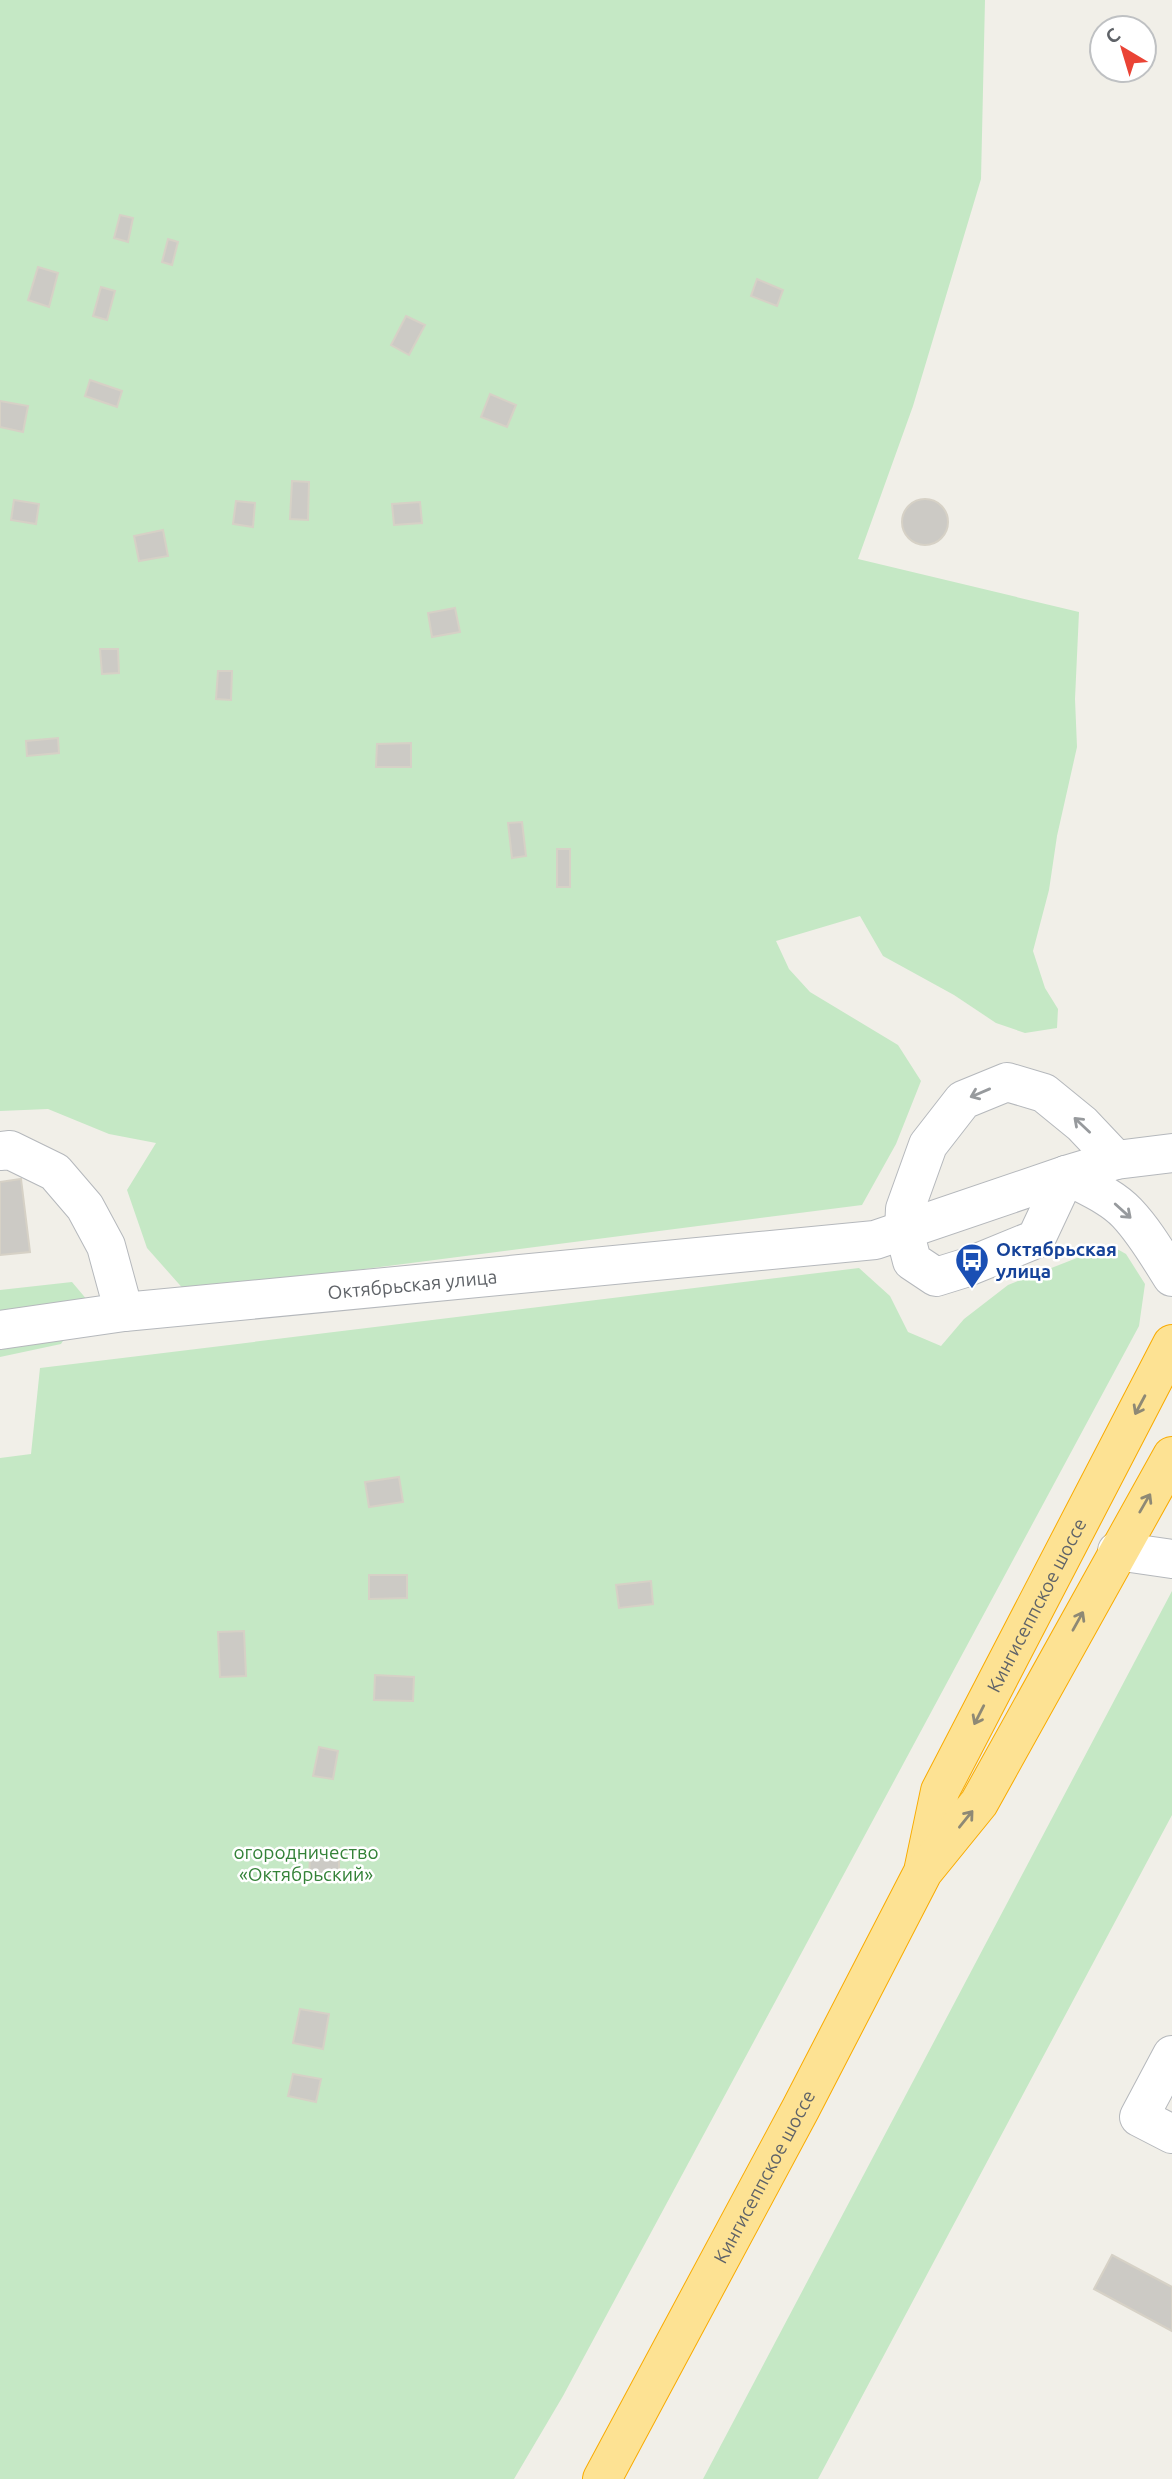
<svg xmlns="http://www.w3.org/2000/svg" width="1172" height="2479" viewBox="0 0 1172 2479" font-family="Ubuntu,sans-serif">
<style>
.green{fill:#c5e8c5}
.building{fill:#cccac5;stroke:#d6d1c6;stroke-width:2}
.lines{fill:none;stroke-linecap:round;stroke-linejoin:round}
.minor-casing{stroke:#b5b8bc;stroke-width:40}
.highway-casing{stroke:#f9ab00;stroke-width:40}
.minor{stroke:#fff;stroke-width:38}
.highway{stroke:#fde293;stroke-width:38}
.oneway{stroke:#979a9d}
.oneway2{stroke:#8e8975}
.labels{text-anchor:middle;dominant-baseline:central;stroke-width:5;stroke-linejoin:round;paint-order:stroke}
.transit-label{font-size:19px;font-weight:bold;fill:#164399;stroke:#fff;text-anchor:start}
.street-label{font-size:19px;fill:#5f6368;stroke:#fff}
.park-label{font-size:19px;fill:#348238;stroke:#fff}
</style>
<rect width="100%" height="100%" fill="#f1efe8"/>
<path class="green" d="M0 0H985L981 179 913 406 858 559 1079 612 1075 699 1077 747 1057 836 1049 890 1033 951 1045 988 1058 1009 1057 1028 1025 1033 996 1023 954 995 883 956 860 916 776 941 789 969 810 992 898 1045 921 1081 896 1144 862 1205 186 1292 147 1248 127 1190 156 1143 109 1134 48 1109 0 1111Z
M1110 1245 1126 1254 1145 1284 1139 1326 563 2396 514 2479H0V1458L31 1454 40 1368 859 1268 890 1296 908 1332 941 1346 964 1319 1008 1285Z
M72 1282 88 1301 61 1344 0 1357V1290Z
M1172 1591V1815L818 2479H703Z"/>
<path class="building" d="M120 215 133 218 128 242 114 238Z
M168 239 178 242 172 265 162 262Z
M38 267 58 273 49 307 28 300Z
M757 279 783 290 777 306 751 296Z
M101 287 115 291 107 320 93 316Z
M406 316 425 325 409 355 391 345Z
M90 380 122 391 117 407 85 396Z
M490 394 516 405 507 427 481 417Z
M0 401 28 406 23 432 0 427Z
M292 481 309 482 308 520 290 519Z
M902 522a23 23 0 1 1 46 0a23 23 0 1 1-46 0Z
M14 500 39 504 36 524 11 520Z
M236 501 255 503 253 527 233 524Z
M420 502 422 523 394 525 392 504Z
M163 530 168 556 139 561 134 536Z
M455 608 460 632 432 637 428 613Z
M100 649H118L119 673 102 674Z
M218 671H232L231 700 216 699Z
M58 738 59 753 27 756 26 741Z
M411 743V767H376L377 744Z
M522 822 526 856 512 858 508 823Z
M557 849H570V887H557Z
M21 1179 30 1252 0 1255V1182Z
M399 1477 403 1502 369 1507 365 1482Z
M369 1575H407V1598L369 1599Z
M651 1581 653 1604 619 1608 616 1585Z
M244 1631 246 1676 220 1677 218 1632Z
M375 1675 414 1677 413 1701 374 1700Z
M319 1747 338 1751 333 1779 313 1776Z
M310 1855H339V1882L309 1881Z
M300 2009 329 2014 323 2049 293 2043Z
M293 2074 321 2079 316 2102 288 2096Z
M1112 2255 1172 2287V2331L1094 2289Z"/>
<g class="lines">
<g class="minor-casing">
<g id="minor">
<path d="M0 1151 10 1150 55 1172 85 1207 106 1246 124 1312"/>
<path d="M1066 1175 1036 1239 965 1268 936 1277 912 1261 904 1230 905 1209 928 1145 963 1100 1007 1082 1044 1093 1082 1124 1116 1160"/>
<path d="M1066 1175C1086 1186 1111 1196 1127 1213 1145 1232 1158 1255 1172 1277"/>
<path id="s1" d="M0 1330 124 1312 875 1240 1066 1175 1116 1160 1172 1153"/>
<path d="M1117 1551 1172 1559"/>
<path d="M1172 2055 1139 2117 1172 2134"/>
</g>
</g>
<g class="highway-casing">
<g id="highway">
<path id="s2" d="M924 1867 940 1791 1172 1344"/>
<path id="s3" d="M602 2479 801 2108 923 1872 979 1803 1172 1456"/>
</g>
</g>
<use href="#minor" class="minor"/>
<use href="#highway" class="highway"/>
</g>
<defs><path id="oneway-shaft" d="M-6 0H5M1.5-3L5.5 0L1.5 3" fill="none" stroke-width="1.6" stroke-linecap="round" stroke-linejoin="round" transform="scale(1.75)"/></defs>
<g class="oneway">
<use href="#oneway-shaft" transform="translate(980 1093) rotate(157)"/>
<use href="#oneway-shaft" transform="translate(1082 1125) rotate(-137)"/>
<use href="#oneway-shaft" transform="translate(1123 1211) rotate(42)"/>
</g>
<g class="oneway2">
<use href="#oneway-shaft" transform="translate(1140 1405) rotate(118)"/>
<use href="#oneway-shaft" transform="translate(1145 1503) rotate(-60)"/>
<use href="#oneway-shaft" transform="translate(1078 1621) rotate(-61)"/>
<use href="#oneway-shaft" transform="translate(979 1715) rotate(117)"/>
<use href="#oneway-shaft" transform="translate(966 1819) rotate(-51)"/>
</g>
<defs>
<g id="bus-pin" transform="scale(1.75)"><path d="M0 17L-7.5 6A9.5 9.5 0 1 1 7.5 6Z" fill="#1a4fb4" stroke="#fff"/><path d="M-5-6H5V4H4V6H2V4H-2V6H-4V4H-5ZM-3.5-4V0h7V-4ZM-3.5 1.2v1.5H-2V1.2ZM2 1.2v1.5H3.5V1.2Z" fill="#fff"/></g>
</defs>
<g fill-rule="evenodd">
<use href="#bus-pin" x="972" y="1260"/>
</g>
<g class="labels">
<g class="transit-label">
<text x="996" y="1249">Октябрьская<tspan x="996" dy="22">улица</tspan></text>
</g>
<g class="street-label">
<text stroke="none"><textPath href="#s1" startOffset="415">Октябрьская улица</textPath></text>
<text stroke="none"><textPath href="#s2" startOffset="287">Кингисеппское шоссе</textPath></text>
<text stroke="none"><textPath href="#s3" startOffset="343">Кингисеппское шоссе</textPath></text>
</g>
<g class="park-label">
<text x="306" y="1852">огородничество<tspan x="306" dy="22">«Октябрьский»</tspan></text>
</g>
</g>
<g transform="translate(1123 49) rotate(322)"><circle r="33" fill="#ffffff" stroke="#bfc1c3" stroke-width="2"/>
<path d="M0-5L12 26L0 18L-12 26Z" fill="#ea4335"/>
<text y="-10" font-size="19" font-weight="bold" text-anchor="middle" fill="#5f6368">С</text>
</g>
</svg>
